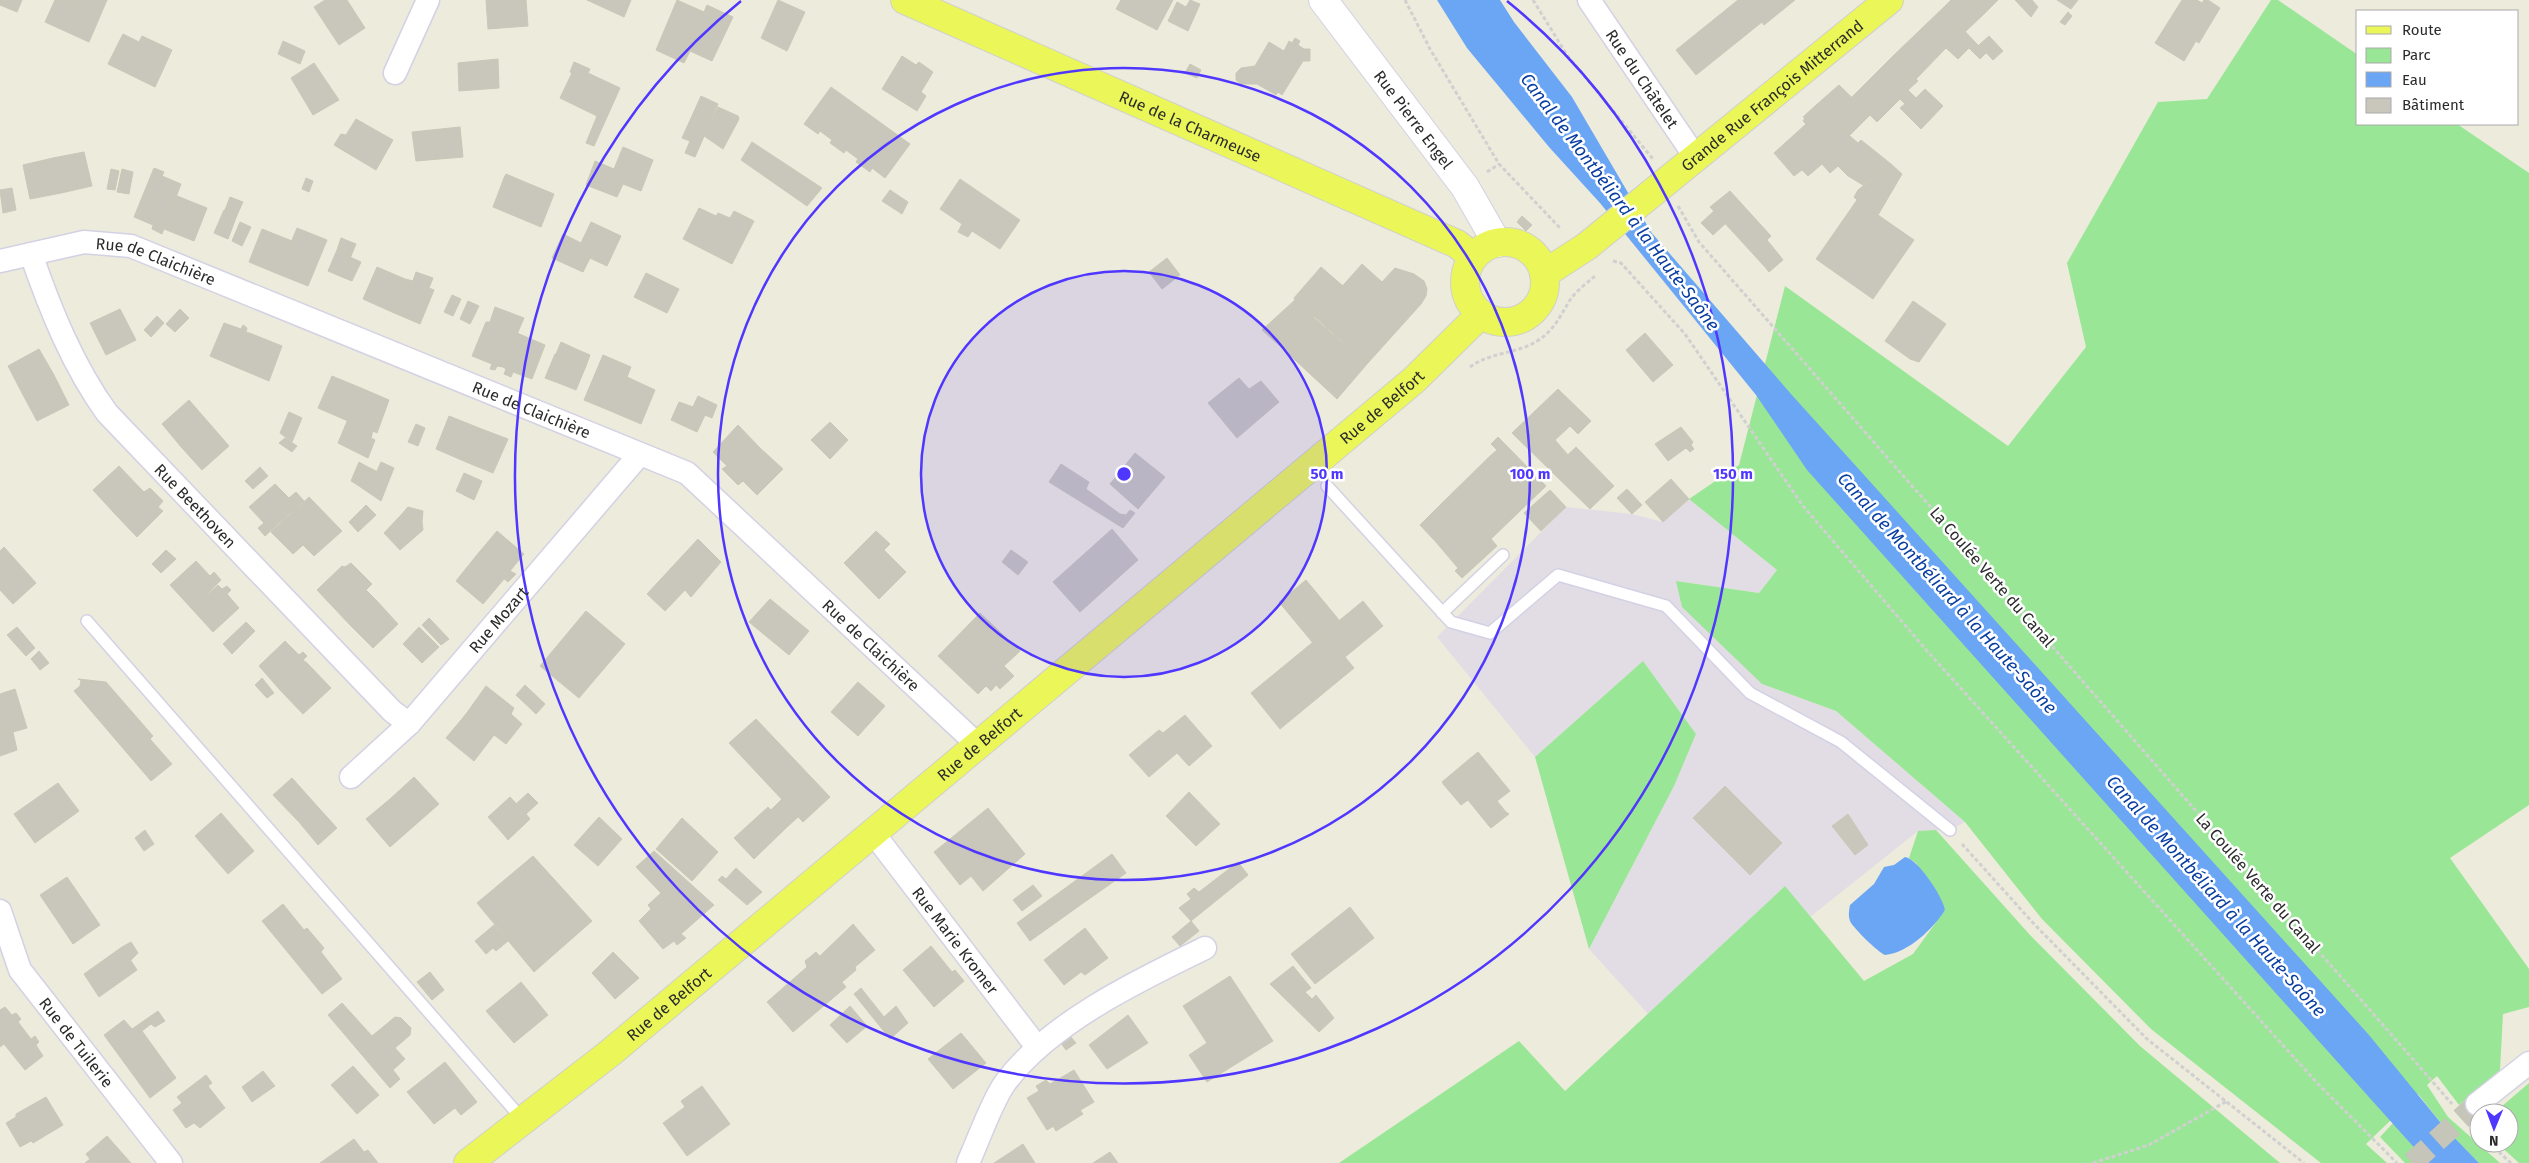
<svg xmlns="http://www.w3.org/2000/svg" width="2529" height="1163" viewBox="0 0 2529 1163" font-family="'Fira Sans',sans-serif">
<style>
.industrial{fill:#e2dde5}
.green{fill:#99e696}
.water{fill:#6ba6f4}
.building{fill:#c9c7bc;stroke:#c9c8b6}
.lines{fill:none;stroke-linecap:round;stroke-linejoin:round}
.street-tunnel{stroke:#c6c5b9;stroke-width:22;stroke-dasharray:22 11;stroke-linecap:butt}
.lane-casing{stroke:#d3d1e4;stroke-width:14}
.street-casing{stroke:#d3d1e4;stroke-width:25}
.secondary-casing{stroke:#d3d1e4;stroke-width:30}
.primary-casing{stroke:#d0d0d0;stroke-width:30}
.path{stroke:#d0d0d0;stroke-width:3;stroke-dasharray:4 2.5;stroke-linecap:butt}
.lane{stroke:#fff;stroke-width:11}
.street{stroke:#fff;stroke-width:22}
.secondary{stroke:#fff;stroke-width:28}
.primary{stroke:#ebf658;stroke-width:28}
.ring{fill:none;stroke:#4f37ff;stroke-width:2.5}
.labels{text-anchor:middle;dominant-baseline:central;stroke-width:5;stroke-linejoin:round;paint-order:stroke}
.street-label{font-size:16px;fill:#2b2b2b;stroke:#fff}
.water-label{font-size:18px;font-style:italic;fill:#083ea2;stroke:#fff}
.centre{fill:#4f37ff;stroke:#fff;stroke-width:2.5}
.ring-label{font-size:15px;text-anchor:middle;font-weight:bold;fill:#4f37ff;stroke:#fff;stroke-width:5;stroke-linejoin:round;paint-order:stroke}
</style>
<rect width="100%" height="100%" fill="#edebdc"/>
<path class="industrial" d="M1689 499 1777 570 1759 593 1677 581 1762 684 1836 711 1965 822 1950 830 1918 831 1810 917 1784 887 1648 1014 1589 949 1674 786 1696 734 1643 661 1535 757 1437 637 1566 507 1632 514 1663 522Z"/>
<path class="green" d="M2271 0H2278L2358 55V124H2457L2529 173V805L2450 858 2529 969V1007L2503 1014 2500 1070 2459 1105 2437 1076 2427 1085 2448 1117 2500 1163H2479L2445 1128 2418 1094 2366 1144 2387 1163H2321L2151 1029 2042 919 1965 822 1836 711 1762 684 1682 607 1676 581 1759 593 1777 570 1689 499 1739 465 1785 286 2008 446 2086 347 2067 263 2158 102 2207 99Z
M1643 661 1696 734 1674 786 1589 949 1535 757Z
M1936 830 2030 935 2140 1046 2280 1163H1339L1519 1041 1565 1091 1785 886 1864 981 1913 954 1945 910 1916 863 1909 858 1918 831Z
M2529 1083V1163H2519L2497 1143H2509V1113H2494Z
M2393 1123 2428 1163H2405L2380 1137Z"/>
<path class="water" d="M1437 0H1500L1514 22 1572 97 1651 232 1791 394 2369 1035 2445 1128 2479 1163H2428L1807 470 1756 395 1600 203 1549 147 1467 48Z
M1905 857C1918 859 1943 897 1945 910 1934 928 1908 953 1885 955 1878 952 1854 929 1850 921 1848 916 1849 911 1850 905L1874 884 1884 867 1894 865Z"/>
<path class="building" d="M0 0H22L17 12 0 5Z
M55 0H75L73 4 67 6Z
M55 0 67 6 73 4 75 0H107L89 42 45 22Z
M325 0H347L365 28 339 45 314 7Z
M486 0H526L528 26 488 29Z
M587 0H631L624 17Z
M677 0 704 12 707 5 733 17 712 61 690 51 684 63 656 50Z
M778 0 805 12 787 51 761 38Z
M1121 0H1173L1157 30 1116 9Z
M1190 0 1200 4 1188 31 1168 21 1177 2 1186 7Z
M1738 0H1795L1764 25 1762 22 1696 75 1676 50Z
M1951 0H1975L1986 12 1965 32 1943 8Z
M1975 0H1998L1986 12Z
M2015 0H2032L2038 7 2031 17Z
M2057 0H2078L2071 9Z
M2182 0H2197L2202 3 2204 0H2208L2220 8 2199 43 2196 41 2184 61 2155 43Z
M1943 8 1975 42 1958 59 1946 48 1916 79 1893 56Z
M2068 12 2072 16 2065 25 2060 22Z
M123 34 139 42 142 36 172 50 155 87 108 64Z
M1989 36 2003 51 1993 60 1979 45Z
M1295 38 1300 41 1298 45 1304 49H1310V61H1303L1282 95 1278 92 1276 95 1257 84H1241L1236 80V73L1241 68 1255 66 1269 42 1284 51 1289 41 1292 43Z
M283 41 305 51 300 64 278 54Z
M1975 42 1986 53 1980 59 1969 48Z
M902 56 916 65 919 62 933 72 921 92 926 96 917 111 882 89Z
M1893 56 1918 81 1908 90 1916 98 1925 89 1943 106 1921 129 1900 108 1905 104 1900 99 1877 122 1852 97Z
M498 59 499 88 459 91 458 63Z
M574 62 590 69 588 73 620 88 594 146 586 143 597 116 560 98 572 73 570 72Z
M314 63 339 100 313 115 291 78Z
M1190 64 1201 70 1197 78 1185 73Z
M1839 85 1870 115 1849 136 1815 106Z
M831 87 910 144 885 178 872 168 870 172 856 162 858 159 846 150 844 153 830 143 832 140 820 131 818 134 804 124Z
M701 96 718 104 695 157 685 153 690 141 682 138Z
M1815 106 1858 143 1861 140 1891 164 1863 185 1848 176 1838 166 1830 173 1822 164 1808 176 1802 170 1794 176 1774 153 1806 124 1803 121 1805 118 1803 117Z
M718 107 738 116 739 119 723 149 704 136Z
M356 119 393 140 376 170 334 145 341 134 346 135Z
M460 127 463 157 416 161 412 132Z
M752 142 822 188 807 206 741 160Z
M623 147 653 160 641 191 623 184 617 197 586 185 595 161 614 169Z
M84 152 92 186 61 193 53 158Z
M53 158 61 193 30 199 23 165Z
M1891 164 1902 174 1878 215 1914 240 1873 299 1816 259 1857 200 1854 197 1858 190Z
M154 168 164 172 162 176 181 184 162 234 152 229 153 225 134 217Z
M111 169 119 171 115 190 107 189Z
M122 169 133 172 129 194 117 192Z
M506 174 532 185 530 189 504 178Z
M306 178 313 181 309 192 302 189Z
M504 178 530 189 532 185 554 194 541 227 493 207Z
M960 179 1020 220 1000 249 972 231 968 237 958 232 962 224 940 209Z
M12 188 16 210 3 213 0 190Z
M890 190 908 202 902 214 882 201Z
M1730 191 1771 236 1767 240 1780 256 1765 267 1710 207Z
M177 196 207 208 194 241 164 229Z
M230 197 243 202 237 215 225 210Z
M699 208 716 216 718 213 730 218 734 211 754 221 732 264 683 239Z
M224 210 237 215 228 239 214 233Z
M1714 211 1725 224 1713 235 1701 223Z
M1522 216 1532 225 1526 231 1517 222Z
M240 222 251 227 242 246 232 241Z
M591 222 621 236 607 266 590 258 583 272 552 258 563 234 581 243Z
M297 228 327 240 308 286 278 274Z
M262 229 292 241 278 274 249 262Z
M341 238 356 244 351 256 337 250Z
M337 250 351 256 342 277 328 271Z
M1780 256 1783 260 1769 272 1765 267Z
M350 257 361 262 352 281 342 277Z
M1167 258 1180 275 1162 289 1149 272Z
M1362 264 1382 282 1395 268 1414 274 1424 281 1427 289 1426 296 1421 304 1367 364 1315 317Z
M377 267 405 279 392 312 363 299Z
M1321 267 1343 286 1315 317 1312 316 1280 346 1262 330 1295 300 1294 298Z
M416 272 433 278 429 288 434 290 420 324 392 312 405 279 413 281Z
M646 273 679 289 667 313 634 297Z
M452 295 461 299 453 316 444 312Z
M468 301 479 306 470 324 460 319Z
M1913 301 1946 324 1919 362 1910 359 1885 341Z
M495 307 524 318 503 367 497 366 495 370 490 369 492 364 472 356 486 322H490Z
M120 309 136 340 106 355 90 323Z
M180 309 189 318 175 332 166 324Z
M157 316 164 323 151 337 144 330Z
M1312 316 1367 364 1337 399 1280 346Z
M224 323 241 329 243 325 247 328 246 332 252 334 238 368 210 356Z
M517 333 545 345 532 379 513 372 511 377 504 374 506 369 503 367Z
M1645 333 1673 365 1653 382 1626 350Z
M252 334 282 346 269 381 238 368Z
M561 342 576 349 571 360 556 354Z
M39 349 54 375 22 393 8 366Z
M576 349 590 355 586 366 571 360Z
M555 354 571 360 561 384 545 378Z
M603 355 631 367 613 412 584 400Z
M571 360 586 366 576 390 561 384Z
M54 375 69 405 37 421 22 393Z
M332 376 361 388 348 421 318 408Z
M627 377 655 390 641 424 613 412Z
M1239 378 1249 389 1261 381 1279 402 1237 438 1208 403Z
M361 388 389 400 377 433 373 431 371 438 375 440 368 458 338 443Z
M1558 389 1591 421 1578 434 1570 426 1555 440 1568 455 1551 471 1512 433Z
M698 396 717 405 712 418 705 415 697 432 684 426Z
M189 400 209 423 182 448 162 424Z
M679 402 693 407 684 426 671 420Z
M289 412 302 418 292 442 280 433Z
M449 416 479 428 466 462 436 449Z
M830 422 848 440 830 459 811 440Z
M209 423 229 446 202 470 182 448Z
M416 424 425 428 418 446 408 442Z
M738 425 760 448 731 478 722 469 727 466 713 452Z
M1681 427 1693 442 1691 445 1694 449 1690 452 1686 448 1668 461 1655 444Z
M479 428 508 439 493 473 466 462Z
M1498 437 1546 486 1520 511 1485 475 1494 465 1489 457 1497 450 1491 444Z
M285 438 297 446 292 452 279 443Z
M1576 447 1614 486 1590 509 1551 471Z
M760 448 783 469 757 495 743 481 738 485 731 478Z
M1135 453 1165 477 1138 509 1110 484Z
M1489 457 1494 465 1485 475 1520 511 1491 539 1497 546 1462 578 1455 571 1458 568 1435 541 1439 538 1434 511Z
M359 462 364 465 356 484 351 481Z
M381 462 394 468 390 478 377 471Z
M1061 464 1089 482 1086 489 1120 514 1126 515 1130 510 1135 513 1123 528 1049 482Z
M364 465 390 478 381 501 356 484Z
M119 466 140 488 115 514 93 490Z
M260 467 268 476 253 489 245 481Z
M464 473 482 481 474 500 456 491Z
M1671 479 1689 499 1663 522 1645 502Z
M275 484 289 498 296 492 304 501 265 536 258 528 264 523 249 507Z
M140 488 144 492 150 488 163 501 158 507 163 511 137 537 115 514Z
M1627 489 1642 505 1632 514 1617 498Z
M1550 490 1566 507 1541 531 1524 513Z
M309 497 342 531 314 556 303 545 293 554 271 532Z
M366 505 376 515 358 532 349 522Z
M408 507 423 511 422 522 401 515Z
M1434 511 1439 538 1435 541 1420 525Z
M401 515 422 522 423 530 400 550 384 533Z
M1112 529 1138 560 1080 612 1053 582Z
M497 531 524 554 510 571 516 574 508 582 476 556Z
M876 531 890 544 884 550 906 572 879 599 844 563Z
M698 539 721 562 691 597 685 590 665 611 647 594Z
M4 547 36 583 13 604 0 590V551Z
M166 550 176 559 161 573 152 564Z
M1011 550 1028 562 1018 575 1002 562Z
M476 556 504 579 483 604 456 581Z
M196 561 210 576 214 572 221 580 192 609 170 585Z
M351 563 372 584 366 590 376 600 350 625 317 590 342 566 345 567Z
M1306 580 1339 620 1313 643 1279 602Z
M218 585 222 589 227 586 231 590 227 594 239 608 213 632 192 609Z
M770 599 809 631 789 655 749 622Z
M376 600 398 624 373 648 350 625Z
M1363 601 1383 626 1345 657 1354 668 1280 729 1251 693Z
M586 611 625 644 579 698 540 666Z
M980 613 1020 651 1004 666 1014 676 1000 689 996 685 991 691 986 686 978 694 938 656Z
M429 618 449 639 441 645 422 625Z
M246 622 255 631 232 654 223 644Z
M17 627 35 648 26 656 7 635Z
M419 627 439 647 422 663 403 644Z
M285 641 299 655 303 652 307 656 303 660 307 663 280 690 259 666Z
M39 651 49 663 40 670 31 659Z
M307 663 331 688 303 714 280 690Z
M262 678 274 693 267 698 255 685Z
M78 679 106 682 153 736 150 739 172 764 151 781 74 691 80 686 81 680Z
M858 682 885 706 858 736 831 712Z
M525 685 545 704 536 714 516 695Z
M486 686 514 708 511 714 522 724 506 744 466 714Z
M15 689 27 728 13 732 17 750 0 756V694Z
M466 714 494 735 474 761 446 738Z
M1185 715 1212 746 1189 766 1177 753 1149 777 1129 755 1159 730 1163 733Z
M756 719 830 797 803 822 729 743Z
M1478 752 1510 791 1497 801 1506 812 1489 826 1468 800 1461 805 1444 785 1469 764 1467 761Z
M1467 761 1469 764 1444 785 1442 782Z
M414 777 439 804 414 826 390 799Z
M292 778 317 806 299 822 273 795Z
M58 783 79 811 35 843 14 814Z
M1725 786 1782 843 1750 875 1693 818Z
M1189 792 1220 824 1196 846 1166 816Z
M528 793 538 803 526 814 516 804Z
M510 797 526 814 504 835 488 817Z
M390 799 414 826 390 847 366 819Z
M782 799 798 817 787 827 771 810Z
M317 806 337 828 318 845 299 822Z
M768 807 787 827 754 859 734 838Z
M988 808 1025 854 983 891 971 876 960 885 934 852Z
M1506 812 1509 814 1491 828 1489 826Z
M221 813 254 851 228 874 195 836Z
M526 814 530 819 508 840 504 835Z
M1848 814 1868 845 1855 855 1832 826Z
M599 817 622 839 598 866 574 845Z
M682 818 718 852 692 881 656 849Z
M145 830 154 844 144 851 135 838Z
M654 851 714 905 681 934 686 938 677 945 674 941 663 949 639 921 651 909 648 905 661 893 636 867Z
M1112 854 1126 873 1086 901 1071 884Z
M533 856 592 921 534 972 477 903Z
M1238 862 1248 875 1191 921 1179 908 1191 899 1187 894 1194 888 1199 892Z
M736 868 762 892 747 905 718 880 722 876 726 879Z
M67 877 100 925 73 944 40 895Z
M1071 884 1086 901 1030 941 1017 923Z
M1033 885 1042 896 1022 911 1013 900Z
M283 904 304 930 307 928 324 948 321 952 342 979 322 994 262 921Z
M1350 907 1374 938 1315 984 1291 954Z
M1191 921 1199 931 1180 946 1172 937Z
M853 924 875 950 855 967 856 970 842 982 820 956Z
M494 925 508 941 496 951 493 948 486 954 475 941Z
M1085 928 1108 958 1085 975 1081 972 1064 985 1044 960Z
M131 942 138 953 131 960 122 947Z
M931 946 952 972 955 970 964 981 934 1007 903 970Z
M122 947 137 970 99 997 84 974Z
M613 952 639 978 615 999 592 973Z
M816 952 846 987 793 1032 767 1002 807 967 805 961Z
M1293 966 1311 988 1305 992 1312 999 1316 995 1334 1018 1319 1032 1270 984Z
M430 972 444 990 432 1000 417 982Z
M1230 976 1273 1041 1207 1082 1189 1055 1207 1043 1183 1006Z
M521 982 548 1015 514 1043 486 1011Z
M861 988 884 1017 896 1006 908 1023 890 1039 854 994Z
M342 1003 372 1036 395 1017 401 1018 411 1028 410 1035 395 1048 405 1059 393 1070 400 1079 390 1088 328 1015Z
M850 1006 867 1026 847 1043 830 1025Z
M5 1007 12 1015 16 1013 21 1019 18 1022 31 1039 35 1036 39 1042 36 1045 43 1056 25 1070 4 1044 0 1047V1010Z
M158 1011 165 1021 155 1027 151 1024 142 1031 176 1078 150 1098 104 1035 124 1020 132 1029Z
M1128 1015 1148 1043 1107 1069 1089 1045Z
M961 1033 986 1063 953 1089 928 1059Z
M1070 1036 1076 1043 1066 1050 1061 1043Z
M445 1062 477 1102 461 1115 455 1108 434 1124 407 1092Z
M353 1066 379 1095 357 1114 331 1085Z
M1074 1070 1094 1102 1047 1130 1027 1098 1039 1091 1036 1086 1046 1080 1050 1084Z
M263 1071 275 1086 252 1102 242 1087Z
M206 1075 212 1083 208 1086 225 1108 200 1128 194 1123 186 1128 173 1110 182 1103 177 1097Z
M702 1086 730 1124 687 1156 663 1123 685 1107 681 1101Z
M46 1097 63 1125 33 1143 31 1141 20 1147 6 1123 16 1117V1114Z
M1080 1110 1083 1114 1056 1131 1053 1126Z
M107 1136 131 1163H85L90 1159 86 1154Z
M354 1139 364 1152 368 1150 378 1163H320Z
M1023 1144 1035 1163H994Z
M1110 1152 1118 1163H1093Z"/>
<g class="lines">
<path class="street-tunnel" d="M2412 1163 2477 1104"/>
<g class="lane-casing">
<path id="lane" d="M1327 486 1451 622 1490 633 1558 575 1666 606 1750 693 1841 742 1950 830
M1442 613 1503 555
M87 621 523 1120"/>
</g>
<g class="street-casing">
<g id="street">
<path id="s1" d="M1589 0 1696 158"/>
<path d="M395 73 428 0"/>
<path id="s2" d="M31 254C50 309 73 366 107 413L392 711 409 724"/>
<path id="s3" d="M0 261 84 242 131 246 687 473 979 746"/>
<path id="s4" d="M351 777 409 724 640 454"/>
<path id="s5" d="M874 834 1037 1047"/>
<path id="s6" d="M0 911 20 970 171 1163"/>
<path d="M2477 1104 2529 1063"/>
<path d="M968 1163C978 1141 992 1101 1005 1083 1049 1023 1139 980 1205 948"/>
</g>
</g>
<g class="secondary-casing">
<g id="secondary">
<path id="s7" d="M1323 0 1465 187 1497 243"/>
</g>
</g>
<g class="primary-casing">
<g id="primary">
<path id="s8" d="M905 0 1457 244 1473 257"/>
<circle cx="1505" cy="282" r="40"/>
<path id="s9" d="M1544 274 1587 246 1889 0"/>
<path id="s10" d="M468 1163 610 1053 1414 380 1481 314"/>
</g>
</g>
<path class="path" d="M1405 0 1430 49 1499 164 1561 229
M1533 0 1567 55 1653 159
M1487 172 1499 164
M1678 206 1699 242 2452 1104
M1613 261 1621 263 1685 334 1803 506 1928 652 2318 1084 2397 1163
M1470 367C1490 352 1517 354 1537 341 1554 331 1560 316 1570 300 1576 291 1587 283 1595 276
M1962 844 2034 924 2147 1039 2304 1163
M2472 1128 2479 1134
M2489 1143 2511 1163
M2093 1163 2149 1145 2227 1101"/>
<use href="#lane" class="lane"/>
<use href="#street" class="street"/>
<use href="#secondary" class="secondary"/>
<use href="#primary" class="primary"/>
</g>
<circle cx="1124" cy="474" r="203" fill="#4f37ff" fill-opacity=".12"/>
<g class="ring">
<circle cx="1124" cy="474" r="203"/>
<circle cx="1124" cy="474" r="406"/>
<path d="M1507 1A609 609 0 1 1 741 1"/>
</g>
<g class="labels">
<g class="street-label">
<text stroke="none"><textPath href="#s1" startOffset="95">Rue du Châtelet</textPath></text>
<text stroke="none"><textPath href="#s9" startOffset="290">Grande Rue François Mitterrand</textPath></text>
<text stroke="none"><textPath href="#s7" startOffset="150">Rue Pierre Engel</textPath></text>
<text stroke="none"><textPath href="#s8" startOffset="312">Rue de la Charmeuse</textPath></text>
<text stroke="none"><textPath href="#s3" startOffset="161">Rue de Claichière</textPath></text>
<text stroke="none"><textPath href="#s10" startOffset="1186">Rue de Belfort</textPath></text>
<text stroke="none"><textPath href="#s3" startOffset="566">Rue de Claichière</textPath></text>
<text stroke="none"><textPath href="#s2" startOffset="305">Rue Beethoven</textPath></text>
<text transform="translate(1992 577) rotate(49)">La Coulée Verte du Canal</text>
<text stroke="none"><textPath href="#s4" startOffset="216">Rue Mozart</textPath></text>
<text stroke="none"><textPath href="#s3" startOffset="986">Rue de Claichière</textPath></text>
<text stroke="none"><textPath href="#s10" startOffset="661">Rue de Belfort</textPath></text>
<text transform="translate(2258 883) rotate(49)">La Coulée Verte du Canal</text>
<text stroke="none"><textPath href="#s5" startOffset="134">Rue Marie Kromer</textPath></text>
<text stroke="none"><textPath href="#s10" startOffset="256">Rue de Belfort</textPath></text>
<text stroke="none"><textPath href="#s6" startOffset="154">Rue de Tuilerie</textPath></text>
</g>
<g class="water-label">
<text transform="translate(1620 202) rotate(53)">Canal de Montbéliard à la Haute-Saône</text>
<text transform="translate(1947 593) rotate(48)">Canal de Montbéliard à la Haute-Saône</text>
<text transform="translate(2216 896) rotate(48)">Canal de Montbéliard à la Haute-Saône</text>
</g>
</g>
<circle cx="1124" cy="474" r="8" class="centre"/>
<g class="ring-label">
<text x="1327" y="479">50 m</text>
<text x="1530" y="479">100 m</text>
<text x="1733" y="479">150 m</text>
</g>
<rect x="2356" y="10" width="162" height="115" fill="#ffffff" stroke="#aaaaaa"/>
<rect x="2366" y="26" width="25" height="8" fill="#ebf658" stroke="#aaaaaa"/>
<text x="2402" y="35" font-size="15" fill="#2b2b2b">Route</text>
<rect x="2366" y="48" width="25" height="15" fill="#99e696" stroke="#aaaaaa"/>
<text x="2402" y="60" font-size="15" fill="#2b2b2b">Parc</text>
<rect x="2366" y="72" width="25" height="15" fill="#6ba6f4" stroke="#aaaaaa"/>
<text x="2402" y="85" font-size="15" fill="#2b2b2b">Eau</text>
<rect x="2366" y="98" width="25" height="15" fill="#c9c7bc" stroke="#aaaaaa"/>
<text x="2402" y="110" font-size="15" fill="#2b2b2b">Bâtiment</text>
<g transform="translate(2494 1128) rotate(181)"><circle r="24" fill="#ffffff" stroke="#aaaaaa"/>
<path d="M0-4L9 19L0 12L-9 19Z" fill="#4f37ff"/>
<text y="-8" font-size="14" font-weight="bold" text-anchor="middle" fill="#2b2b2b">N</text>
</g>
</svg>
